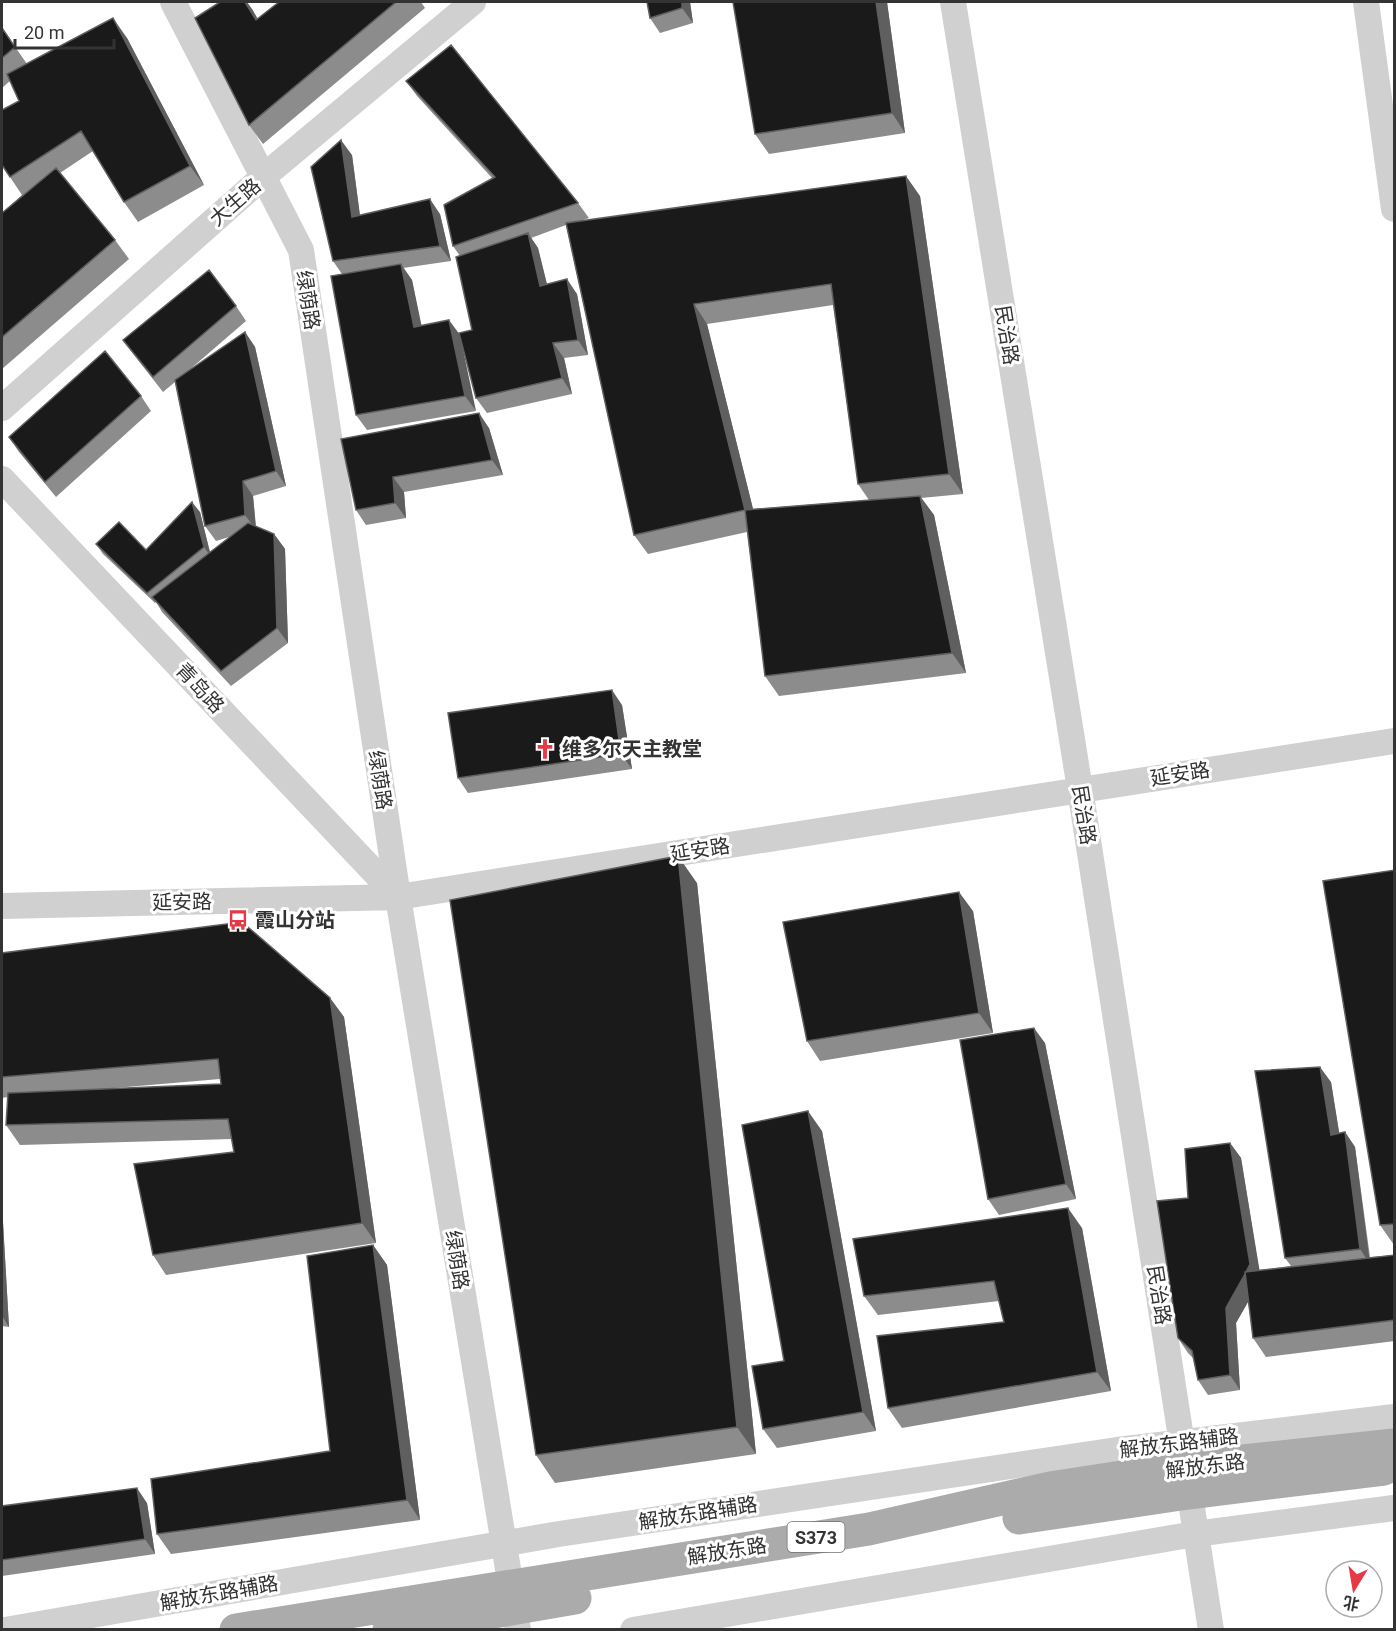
<svg xmlns="http://www.w3.org/2000/svg" width="1396" height="1631" viewBox="0 0 1396 1631" font-family="Roboto,'Noto Sans SC',sans-serif">
<style>
.lines{fill:none;stroke-linecap:round;stroke-linejoin:round}
.street{stroke:#d0d0d0;stroke-width:26}
.primary{stroke:#ababab;stroke-width:33}
.wall{fill:#8c8c8c;fill-rule:evenodd}
.shaded-wall{fill:#5f5f5f}
.building{fill:#1a1a1a;stroke:#5f5f5f;stroke-width:1.5}
.labels{text-anchor:middle;dominant-baseline:central;stroke-width:6;stroke-linejoin:round;paint-order:stroke}
.shield{fill:#fff;stroke:#707070;stroke-width:1.5}
.shield-label{font-size:18px;font-weight:bold;fill:#333}
.street-label{font-size:20px;fill:#333;stroke:#fff}
.poi-label{font-size:20px;font-weight:bold;fill:#333;stroke:#fff;text-anchor:start}
</style>
<rect width="100%" height="100%" fill="#fff"/>
<g class="lines">
<path class="street" d="M173 2 301 250 398 897 518 1630
M953 2 1080 789 1211 1630
M1366 2 1394 209
M2 408 263 177 473 2
M2 479 398 897
M2 906 398 897 1394 741
M5 1630 559 1534 1117 1450 1394 1417
M633 1630 1195 1534 1394 1508"/>
<path class="primary" d="M1019 1518 1188 1493 1384 1469
M236 1630 869 1529 1050 1488 1186 1467 1394 1445
M389 1630 575 1598"/>
</g>
<path class="wall" d="M279 2H421L425 8 263 144 249 125 252 9 258 19Z
M690 2 693 23 660 33 650 18Z
M733 2H887L905 133 769 154 755 134Z
M2 28 27 64 127 38 204 185 138 222 124 202 93 151 60 173 115 240 129 259 2 369V213L22 195 2 165 19 101 10 81 2 88Z
M406 81 578 203 589 218 580 221 920 196 963 494 921 498 934 515 966 673 779 696 765 676 747 532 648 554 634 535 566 225 531 238 538 248 547 284 577 294 588 355 564 358 572 394 487 413 476 398 472 330 460 256 453 246 492 178 417 96ZM833 305 858 484 869 500 753 509 707 324Z
M352 155 360 215 440 214 451 261 403 268 412 280 421 326 476 411 367 430 356 415 342 274 333 261Z
M236 306 246 321 188 371 245 332 255 347 286 486 253 496 256 526 274 534 285 549 288 643 231 686 162 612 156 602 155 603 103 554 96 544 146 550 200 512 210 552 229 537 216 541 205 526 175 382 163 392 134 355 123 340Z
M141 396 151 411 56 497 19 452 9 437Z
M489 428 503 475 404 492 406 518 366 525 356 510 341 439Z
M622 705 632 769 468 793 458 778Z
M1395 870V1245H1394L1380 1225Z
M697 883 756 1454 555 1483 536 1455Z
M973 911 993 1033 820 1061 807 1041Z
M2 953 330 998 344 1017 376 1243 166 1275 153 1255 234 1152 232 1139 20 1145 6 1125 8 1097 2 1098ZM220 1079 221 1084 103 1089Z
M1045 1043 1076 1199 999 1215 988 1199Z
M1331 1082 1339 1133 1345 1132 1355 1147 1370 1257 1395 1255V1341L1266 1357 1253 1338 1248 1302 1236 1323 1240 1390 1208 1395 1198 1380 1193 1358 1188 1353 1178 1338 1188 1198 1230 1143 1241 1158 1259 1270 1291 1266 1285 1258Z
M822 1131 876 1431 777 1448 763 1429 784 1361Z
M2 1205 9 1327 2 1326Z
M1082 1228 1111 1391 902 1428 888 1408 1004 1322 999 1301 878 1315 864 1296Z
M373 1245 387 1265 420 1520 171 1554 157 1534 330 1451Z
M147 1503 155 1554 2 1576V1506Z"/>
<path class="shaded-wall" d="M245 2H247L252 9 269 40 256 20Z
M682 2H690L693 23 682 8Z
M876 2H887L905 133 892 113Z
M113 18 127 38 204 185 190 166Z
M341 140 352 155 362 232 352 217Z
M906 176 920 196 963 494 949 474Z
M430 199 440 214 451 261 440 246Z
M528 233 538 248 551 301 540 286Z
M401 264 412 280 425 342 414 327Z
M567 279 577 294 588 355 578 340Z
M694 304 707 324 758 529 745 510Z
M449 320 460 335 476 411 465 396Z
M245 332 255 347 286 486 276 471Z
M553 343 564 358 572 394 562 378Z
M479 413 489 428 503 475 492 460Z
M393 477 404 492 406 518 395 503Z
M243 481 253 496 256 530 245 515Z
M920 496 934 515 966 673 952 653Z
M192 502 200 512 211 557 204 547Z
M274 534 285 549 288 643 277 628Z
M612 690 622 705 632 769 621 754Z
M678 856 697 883 756 1454 737 1427Z
M959 892 973 911 993 1033 979 1013Z
M330 998 344 1017 376 1243 362 1223Z
M1034 1028 1045 1043 1076 1199 1066 1184Z
M1320 1067 1331 1082 1342 1150 1331 1135Z
M808 1111 822 1131 876 1431 863 1412Z
M1345 1132 1355 1147 1370 1264 1360 1249Z
M1230 1143 1241 1158 1261 1279 1236 1323 1240 1390 1230 1375 1226 1308Z
M2 1205 9 1327 2 1316Z
M1068 1208 1082 1228 1111 1391 1097 1372Z
M373 1245 387 1265 420 1520 407 1500Z
M137 1488 147 1503 155 1554 145 1539Z"/>
<path class="building" d="M220 2H245L256 20 279 2H396L249 125 195 18Z
M647 2H682V8L650 18Z
M733 2H876L892 113 755 134Z
M113 18 190 166 124 202 81 131 10 177 2 165V110L19 101 7 74Z
M2 28 15 47 2 58Z
M451 45 578 203 453 246 444 205 495 177 406 81Z
M341 140 352 217 430 199 440 246 333 261 311 167Z
M56 168 115 240 2 337V213Z
M906 176 949 474 858 484 831 284 694 304 745 510 634 535 566 223Z
M528 233 540 286 567 279 578 340 553 343 562 378 476 398 459 333 472 330 456 257Z
M401 264 414 327 449 320 465 396 356 415 331 276Z
M209 270 236 306 153 377 123 340Z
M245 332 276 471 243 481 245 515 205 526 175 380Z
M105 351 141 396 45 482 9 437Z
M479 413 492 460 393 477 395 503 356 510 341 439Z
M920 496 952 653 765 676 745 510Z
M192 502 204 547 147 593 96 544 119 522 146 550Z
M248 523 274 534 277 628 221 671 152 597Z
M612 690 621 754 458 778 448 713Z
M678 856 737 1427 536 1455 450 900Z
M1395 870V1224L1380 1225 1323 881Z
M959 892 979 1013 807 1041 783 922Z
M242 922 330 998 362 1223 153 1255 134 1164 234 1152 228 1119 6 1125 8 1093 221 1084 218 1059 2 1077V953Z
M1034 1028 1066 1184 988 1199 960 1040Z
M1320 1067 1331 1135 1345 1132 1360 1249 1285 1258 1255 1071Z
M808 1111 863 1412 763 1429 752 1366 784 1361 742 1125Z
M1230 1143 1250 1264 1246 1272H1245V1274L1226 1308 1230 1375 1198 1380 1192 1351 1178 1338 1157 1201 1188 1198 1185 1149Z
M1068 1208 1097 1372 888 1408 877 1336 1004 1322 994 1281 864 1296 853 1239Z
M373 1245 407 1500 157 1534 151 1479 330 1451 307 1256Z
M1395 1255V1320L1253 1338 1245 1272Z
M137 1488 145 1539 2 1560V1506Z"/>
<defs>
<g id="church-bare" transform="scale(1.62)"><path d="M-1.2-6h2.4v3.5h3.3v2.4h-3.3V6h-2.4V-.1h-3.3v-2.4h3.3Z" fill="#e63946" stroke="#fff" stroke-width="2.5" paint-order="stroke"/></g>
<g id="bus-bare" transform="scale(1.62)"><path d="M-5-6H5V4H4V6H2V4H-2V6H-4V4H-5ZM-3.5-4V0h7V-4ZM-3.5 1.2v1.5H-2V1.2ZM2 1.2v1.5H3.5V1.2Z" fill="#e63946" stroke="#fff" stroke-width="2.5" paint-order="stroke"/></g>
</defs>
<g fill-rule="evenodd">
<use href="#church-bare" x="545" y="749"/>
<use href="#bus-bare" x="238" y="920"/>
</g>
<g class="labels">
<rect class="shield" x="787.5" y="1522" width="57" height="30" rx="4.5"/>
<g class="shield-label">
<text x="816" y="1537">S373</text>
</g>
<g class="street-label">
<text transform="translate(235 202) rotate(-41)">大生路</text>
<text transform="translate(308 300) rotate(81)">绿荫路</text>
<text transform="translate(1007 335) rotate(81)">民治路</text>
<text transform="translate(200 688) rotate(47)">青岛路</text>
<text transform="translate(1180 774) rotate(-9)">延安路</text>
<text transform="translate(380 780) rotate(81)">绿荫路</text>
<text transform="translate(1084 815) rotate(81)">民治路</text>
<text transform="translate(700 850) rotate(-9)">延安路</text>
<text transform="translate(182 902) rotate(-1)">延安路</text>
<text transform="translate(457 1260) rotate(81)">绿荫路</text>
<text transform="translate(1159 1295) rotate(81)">民治路</text>
<text transform="translate(1179 1443) rotate(-7)">解放东路辅路</text>
<text transform="translate(1205 1466) rotate(-7)">解放东路</text>
<text transform="translate(698 1513) rotate(-9)">解放东路辅路</text>
<text transform="translate(727 1551) rotate(-9)">解放东路</text>
<text transform="translate(219 1593) rotate(-10)">解放东路辅路</text>
</g>
<g class="poi-label">
<text x="562" y="749">维多尔天主教堂</text>
<text x="255" y="920">霞山分站</text>
</g>
</g>
<rect width="1396" height="1631" fill="none" stroke="#333333" stroke-width="6"/>
<g transform="translate(1354 1589) rotate(191)"><circle r="28" fill="#ffffff" stroke="#adadad" stroke-width="1.5"/>
<path d="M0-4.5L10 22L0 15L-10 22Z" fill="#e63946"/>
<text y="-9" font-size="16" font-weight="bold" text-anchor="middle" fill="#333333">北</text>
</g>
<path d="M15 39v9h99v-9" fill="none" stroke="#333333" stroke-width="3"/>
<text x="24" y="39" font-size="18" fill="#333333" stroke="#ffffff" stroke-width="4.5" paint-order="stroke">20 m</text>
</svg>
